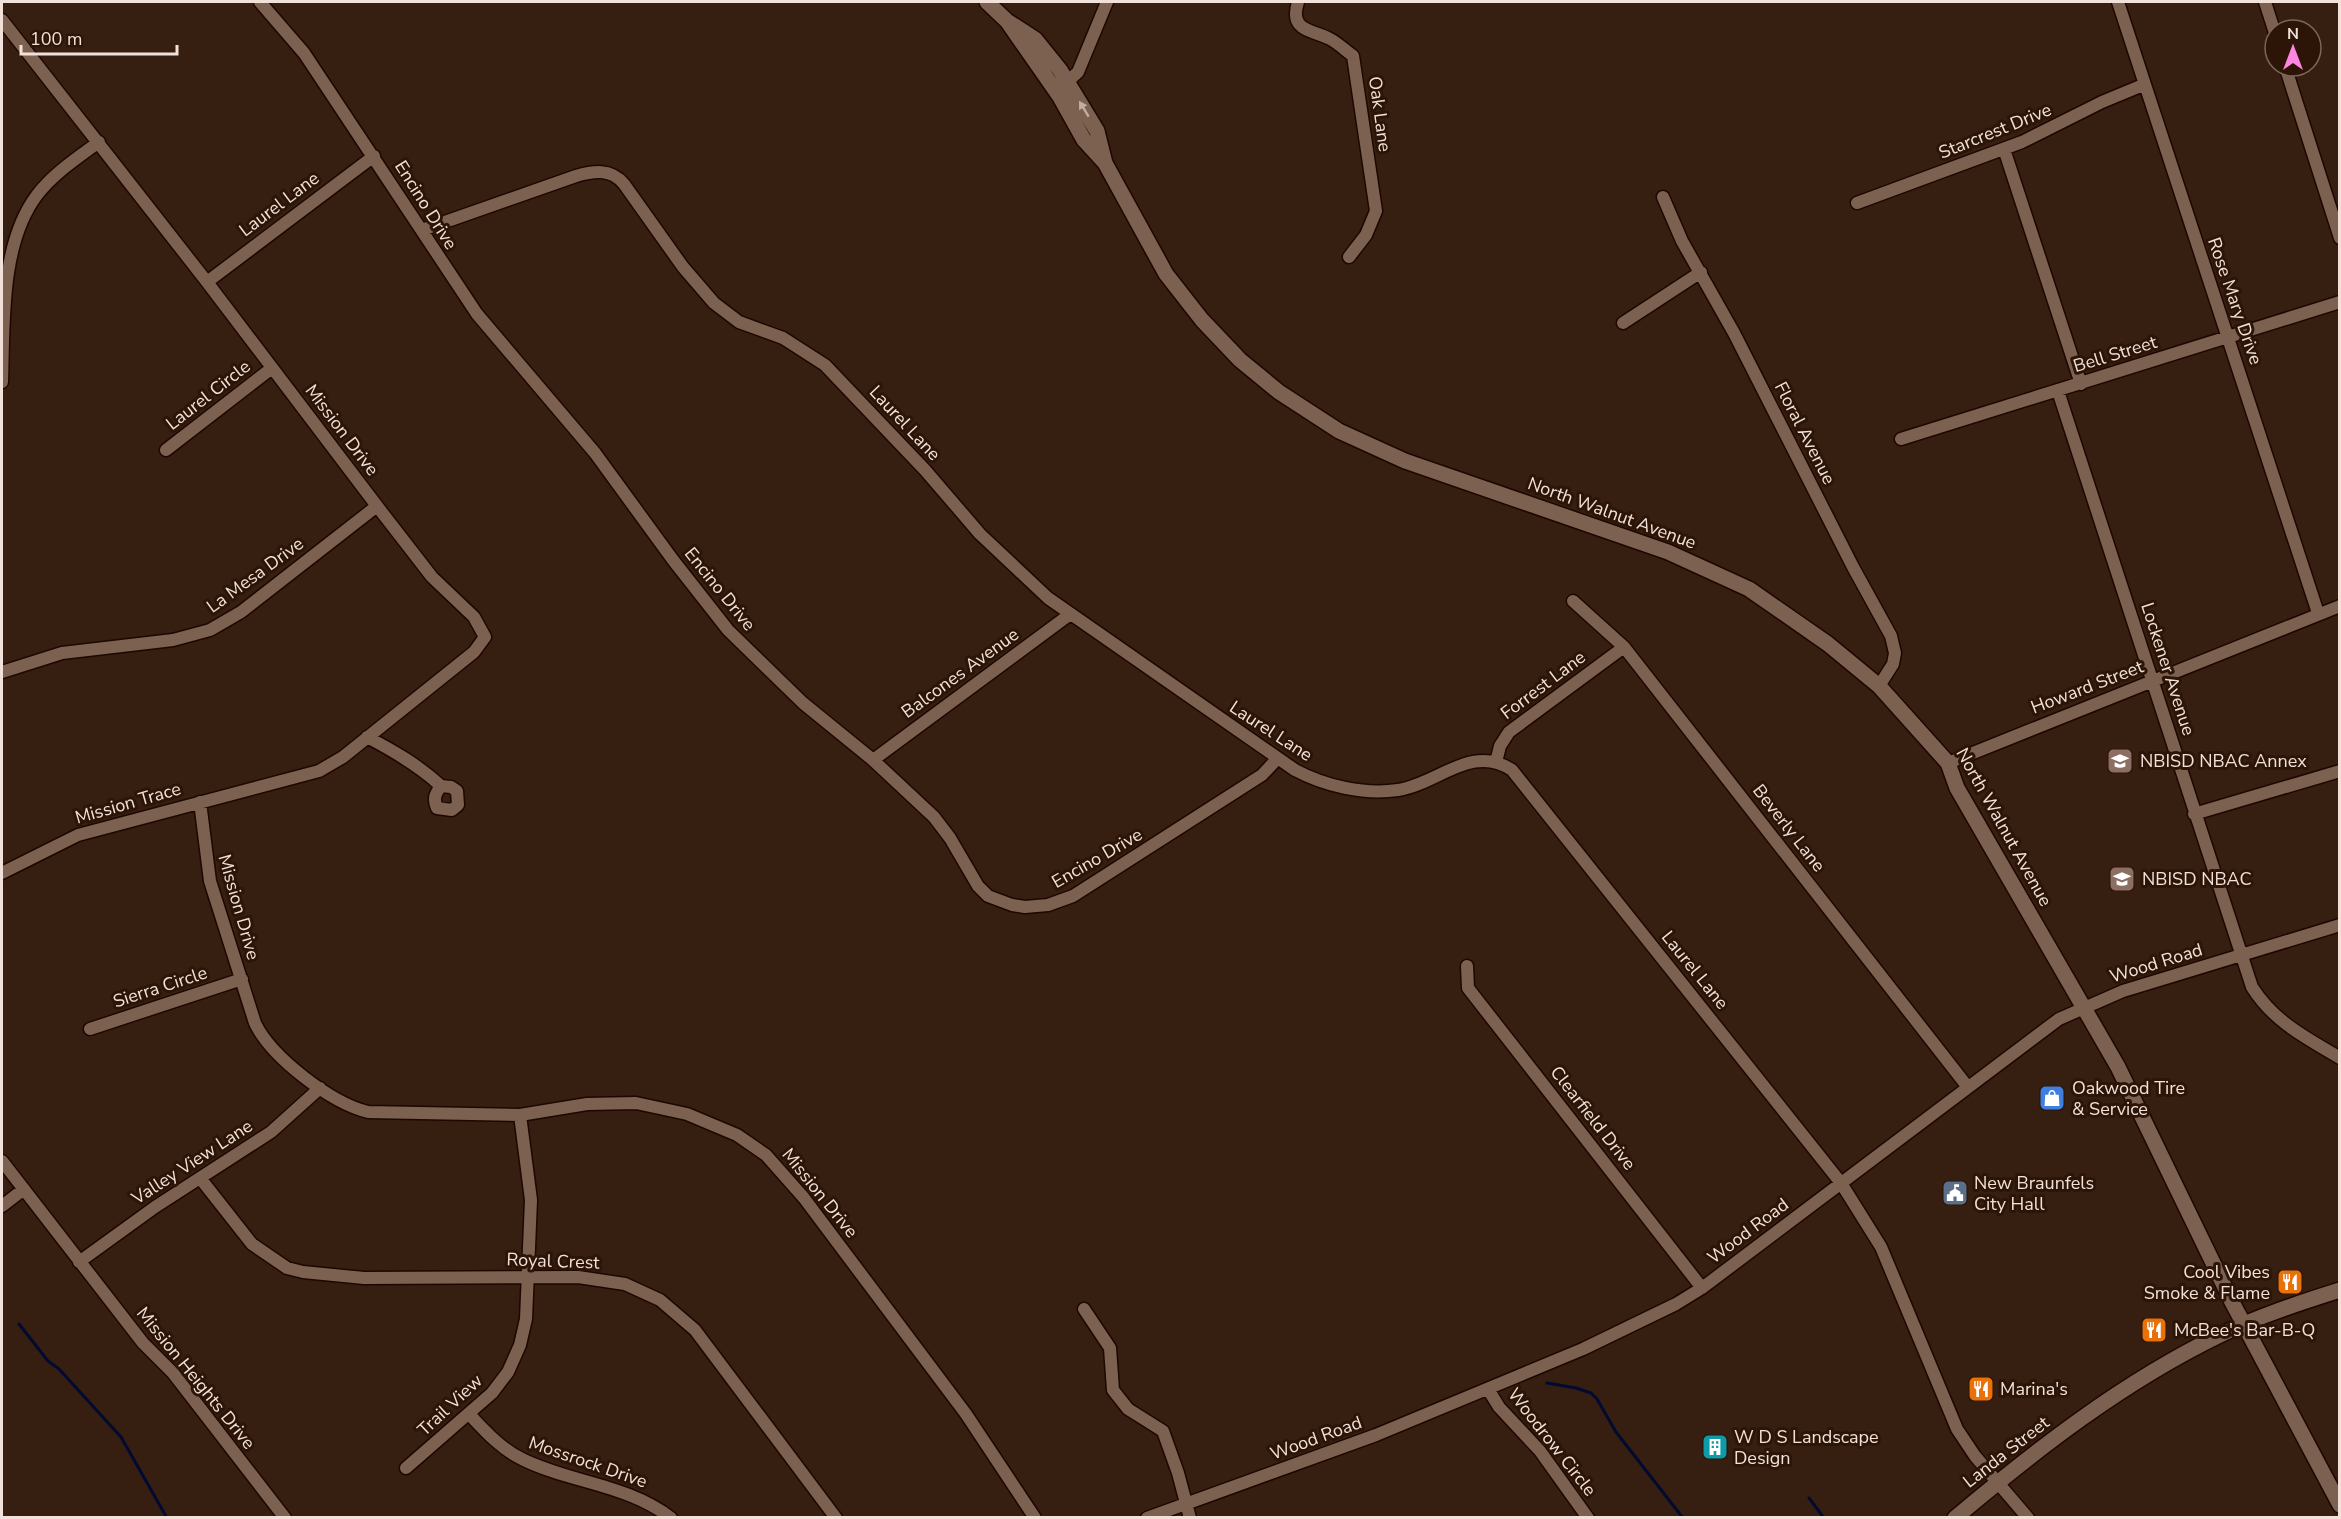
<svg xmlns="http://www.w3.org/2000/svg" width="2341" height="1519" viewBox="0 0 2341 1519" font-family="'Nunito Sans',sans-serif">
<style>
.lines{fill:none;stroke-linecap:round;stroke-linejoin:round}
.stream{stroke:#020a31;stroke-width:3}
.street-casing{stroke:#1d0700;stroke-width:15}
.secondary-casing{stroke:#1d0700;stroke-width:18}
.street{stroke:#7c6050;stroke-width:12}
.secondary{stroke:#7c6050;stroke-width:15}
.oneway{fill:#c2ada2}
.labels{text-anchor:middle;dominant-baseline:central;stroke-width:6;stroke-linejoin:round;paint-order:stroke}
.street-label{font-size:18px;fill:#f1e1d8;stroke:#2c1507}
.poi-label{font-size:18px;fill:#f1e1d8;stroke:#2c1507;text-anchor:start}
</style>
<rect width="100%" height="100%" fill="#361f11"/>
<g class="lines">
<path class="stream" d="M19 1324 48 1361 59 1369 121 1437 167 1518
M1547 1383 1576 1388 1591 1393 1597 1399 1616 1432 1683 1518
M1809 1498 1824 1518"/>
<g class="street-casing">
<path id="street" d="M260 2 304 53 477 314 595 453 673 560 728 630 803 703 873 760 934 817 950 838 978 886 988 896 1012 905 1025 907 1048 905 1073 896 1262 775 1277 759
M1298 2C1289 31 1310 29 1330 39 1338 43 1346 51 1353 56L1376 211 1366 235 1349 257
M2118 2 2318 613
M2265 2 2275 33
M2 20 207 282 377 506 432 577 474 617 485 637 474 652 343 757 319 771 78 835 2 873
M2285 66 2340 238
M1067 82 1078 72 1107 2
M2004 149 2081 384
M1663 197 1682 241 1734 333 1853 567 1891 636 1895 653 1893 664 1879 686
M1857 203 2022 142 2102 102 2143 85
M422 230 576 176C593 171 611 168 624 184L683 267 714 303 739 322 783 338 825 365 925 470 980 534 1048 598 1295 770C1325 786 1364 795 1398 790 1438 784 1472 743 1512 770L1841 1183 1881 1247 1957 1429 1975 1456 2028 1518
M207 282 374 156
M1623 323 1701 272
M2 382C4 323 0 244 37 195 53 174 77 158 99 142
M2058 391 2252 987C2274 1022 2305 1037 2340 1058
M1901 439 2340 302
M166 450 272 368
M1573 601 1624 647 1967 1086
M2 672 62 653 173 640 210 630 241 612 377 506
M367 737C394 751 418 765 441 786 435 794 433 799 437 808L452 810 458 805 457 791 451 787 441 786
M873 760 1069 615
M1496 762 1500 746 1509 732 1624 647
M1948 763 2340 606
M200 802 210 881 255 1023C271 1057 331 1103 368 1112L520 1115 587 1104 636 1103 687 1114 737 1135 766 1155 804 1198 966 1414 1035 1518
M2194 814 2340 771
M1467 966 1468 988 1702 1288
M90 1029 242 979
M2 1161 143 1343 173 1373 285 1518
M200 1178 252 1244 287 1268 303 1272 364 1278 578 1277 625 1284 660 1300 695 1330 836 1518
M2 1206 24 1189
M79 1262 155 1207 271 1132 320 1088
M1084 1309 1110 1348 1113 1390 1128 1409 1163 1431 1178 1473 1190 1518
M1488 1389 1499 1407 1540 1451 1588 1518
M469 1414C485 1431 501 1449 522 1459 570 1483 627 1484 671 1518
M406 1468 492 1393 508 1372 520 1345 526 1319 531 1200 520 1115
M1147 1518 1376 1435 1583 1349 1676 1304 1702 1288 2059 1019 2123 991 2340 925"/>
</g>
<g class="secondary-casing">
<path id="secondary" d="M987 2 1007 21 1060 97 1084 140 1105 163
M1007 21 1035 39 1060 70 1097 131 1105 163 1166 274 1202 320 1240 360 1279 392 1339 431 1405 461 1668 552 1749 589 1828 644 1879 686 1948 763 1957 788 2118 1067 2232 1302 2340 1505
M1955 1518C2037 1449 2123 1382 2220 1335 2259 1316 2299 1303 2340 1290"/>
</g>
<use href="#street" class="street"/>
<use href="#secondary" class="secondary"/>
</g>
<defs><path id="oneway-solid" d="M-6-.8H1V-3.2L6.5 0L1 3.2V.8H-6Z" transform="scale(1.5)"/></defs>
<use class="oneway" href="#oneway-solid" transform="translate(1084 109) rotate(-121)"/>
<defs>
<g id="school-square" transform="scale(1.35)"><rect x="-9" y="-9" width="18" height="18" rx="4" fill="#8d6e63" stroke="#2c1507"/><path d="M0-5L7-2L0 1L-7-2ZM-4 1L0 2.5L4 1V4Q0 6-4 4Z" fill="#fff"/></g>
<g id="shop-square" transform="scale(1.35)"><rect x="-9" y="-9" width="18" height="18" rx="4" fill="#3f7fe0" stroke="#2c1507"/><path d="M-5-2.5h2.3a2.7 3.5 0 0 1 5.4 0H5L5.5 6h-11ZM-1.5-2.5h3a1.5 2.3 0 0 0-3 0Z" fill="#fff"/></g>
<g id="civic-square" transform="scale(1.35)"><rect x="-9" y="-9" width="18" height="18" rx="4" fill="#5c6f8a" stroke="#2c1507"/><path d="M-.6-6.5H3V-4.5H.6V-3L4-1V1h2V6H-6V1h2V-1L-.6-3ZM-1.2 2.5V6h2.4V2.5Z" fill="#fff"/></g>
<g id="restaurant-square" transform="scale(1.35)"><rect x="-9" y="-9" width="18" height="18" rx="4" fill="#e8710a" stroke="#2c1507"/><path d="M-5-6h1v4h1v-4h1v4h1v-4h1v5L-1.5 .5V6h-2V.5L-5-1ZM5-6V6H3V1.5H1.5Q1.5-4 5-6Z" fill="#fff"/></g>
<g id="building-square" transform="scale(1.35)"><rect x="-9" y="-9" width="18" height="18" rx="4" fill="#0f9aa8" stroke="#2c1507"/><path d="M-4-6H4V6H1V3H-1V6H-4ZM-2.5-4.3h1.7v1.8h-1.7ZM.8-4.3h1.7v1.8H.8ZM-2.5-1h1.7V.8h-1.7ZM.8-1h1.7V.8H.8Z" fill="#fff"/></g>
</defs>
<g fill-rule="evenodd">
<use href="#school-square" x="2120" y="761"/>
<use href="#school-square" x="2122" y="879"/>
<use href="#shop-square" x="2052" y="1098"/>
<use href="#civic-square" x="1955" y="1193"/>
<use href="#restaurant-square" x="2290" y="1282"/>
<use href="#restaurant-square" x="2154" y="1330"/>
<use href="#restaurant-square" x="1981" y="1389"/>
<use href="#building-square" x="1715" y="1447"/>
</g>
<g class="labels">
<g class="street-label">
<text transform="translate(1380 114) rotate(82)">Oak Lane</text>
<text transform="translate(1995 131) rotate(-22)">Starcrest Drive</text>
<text transform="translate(279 204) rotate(-37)">Laurel Lane</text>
<text transform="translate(426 205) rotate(58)">Encino Drive</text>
<text transform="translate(2235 301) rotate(71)">Rose Mary Drive</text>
<text transform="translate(2115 354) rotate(-17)">Bell Street</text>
<text transform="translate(208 395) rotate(-38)">Laurel Circle</text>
<text transform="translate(905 423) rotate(47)">Laurel Lane</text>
<text transform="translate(342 430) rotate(53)">Mission Drive</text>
<text transform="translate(1805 433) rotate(63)">Floral Avenue</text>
<text transform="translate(1612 513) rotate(20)">North Walnut Avenue</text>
<text transform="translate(255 575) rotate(-36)">La Mesa Drive</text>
<text transform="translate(720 589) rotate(51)">Encino Drive</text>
<text transform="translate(2168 669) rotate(72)">Lockener Avenue</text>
<text transform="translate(960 673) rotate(-36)">Balcones Avenue</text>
<text transform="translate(1543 685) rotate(-37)">Forrest Lane</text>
<text transform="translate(2087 687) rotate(-21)">Howard Street</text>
<text transform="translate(1271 731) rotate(33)">Laurel Lane</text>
<text transform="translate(128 803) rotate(-16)">Mission Trace</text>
<text transform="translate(2004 827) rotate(61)">North Walnut Avenue</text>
<text transform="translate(1789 828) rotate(52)">Beverly Lane</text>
<text transform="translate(1097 858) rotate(-30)">Encino Drive</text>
<text transform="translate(239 907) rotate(74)">Mission Drive</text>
<text transform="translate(2156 963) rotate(-17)">Wood Road</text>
<text transform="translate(1695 970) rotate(51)">Laurel Lane</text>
<text transform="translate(160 987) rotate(-18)">Sierra Circle</text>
<text transform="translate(1593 1118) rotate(52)">Clearfield Drive</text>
<text transform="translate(192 1162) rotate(-33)">Valley View Lane</text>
<text transform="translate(820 1193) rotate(51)">Mission Drive</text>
<text transform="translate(1748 1231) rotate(-37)">Wood Road</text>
<text transform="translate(553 1261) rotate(2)">Royal Crest</text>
<text transform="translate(196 1378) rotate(51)">Mission Heights Drive</text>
<text transform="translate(450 1405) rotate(-43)">Trail View</text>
<text transform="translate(1316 1438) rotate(-20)">Wood Road</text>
<text transform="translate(1552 1442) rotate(52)">Woodrow Circle</text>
<text transform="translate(2006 1452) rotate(-38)">Landa Street</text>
<text transform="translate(588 1462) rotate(19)">Mossrock Drive</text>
</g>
<g class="poi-label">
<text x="2140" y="761">NBISD NBAC Annex</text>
<text x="2142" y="879">NBISD NBAC</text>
<text x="2072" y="1088">Oakwood Tire<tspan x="2072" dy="21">&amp; Service</tspan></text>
<text x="1974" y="1183">New Braunfels<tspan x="1974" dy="21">City Hall</tspan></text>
<text x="2270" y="1272" text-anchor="end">Cool Vibes<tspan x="2270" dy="21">Smoke &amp; Flame</tspan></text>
<text x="2174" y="1330">McBee's Bar-B-Q</text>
<text x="2000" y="1389">Marina's</text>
<text x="1734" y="1437">W D S Landscape<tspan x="1734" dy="21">Design</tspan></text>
</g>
</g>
<rect width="2341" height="1519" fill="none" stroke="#f1e1d8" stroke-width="6"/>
<g transform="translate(2293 48)"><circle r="28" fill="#2c1507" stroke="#7b675b" stroke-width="1.5"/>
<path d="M0-4.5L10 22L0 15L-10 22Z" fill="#fe86e1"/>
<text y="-9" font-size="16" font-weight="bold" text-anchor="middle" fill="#f1e1d8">N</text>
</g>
<path d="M21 45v9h156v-9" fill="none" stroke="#f1e1d8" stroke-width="3"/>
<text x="30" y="45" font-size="18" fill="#f1e1d8" stroke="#2c1507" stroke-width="4.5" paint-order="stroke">100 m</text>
</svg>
